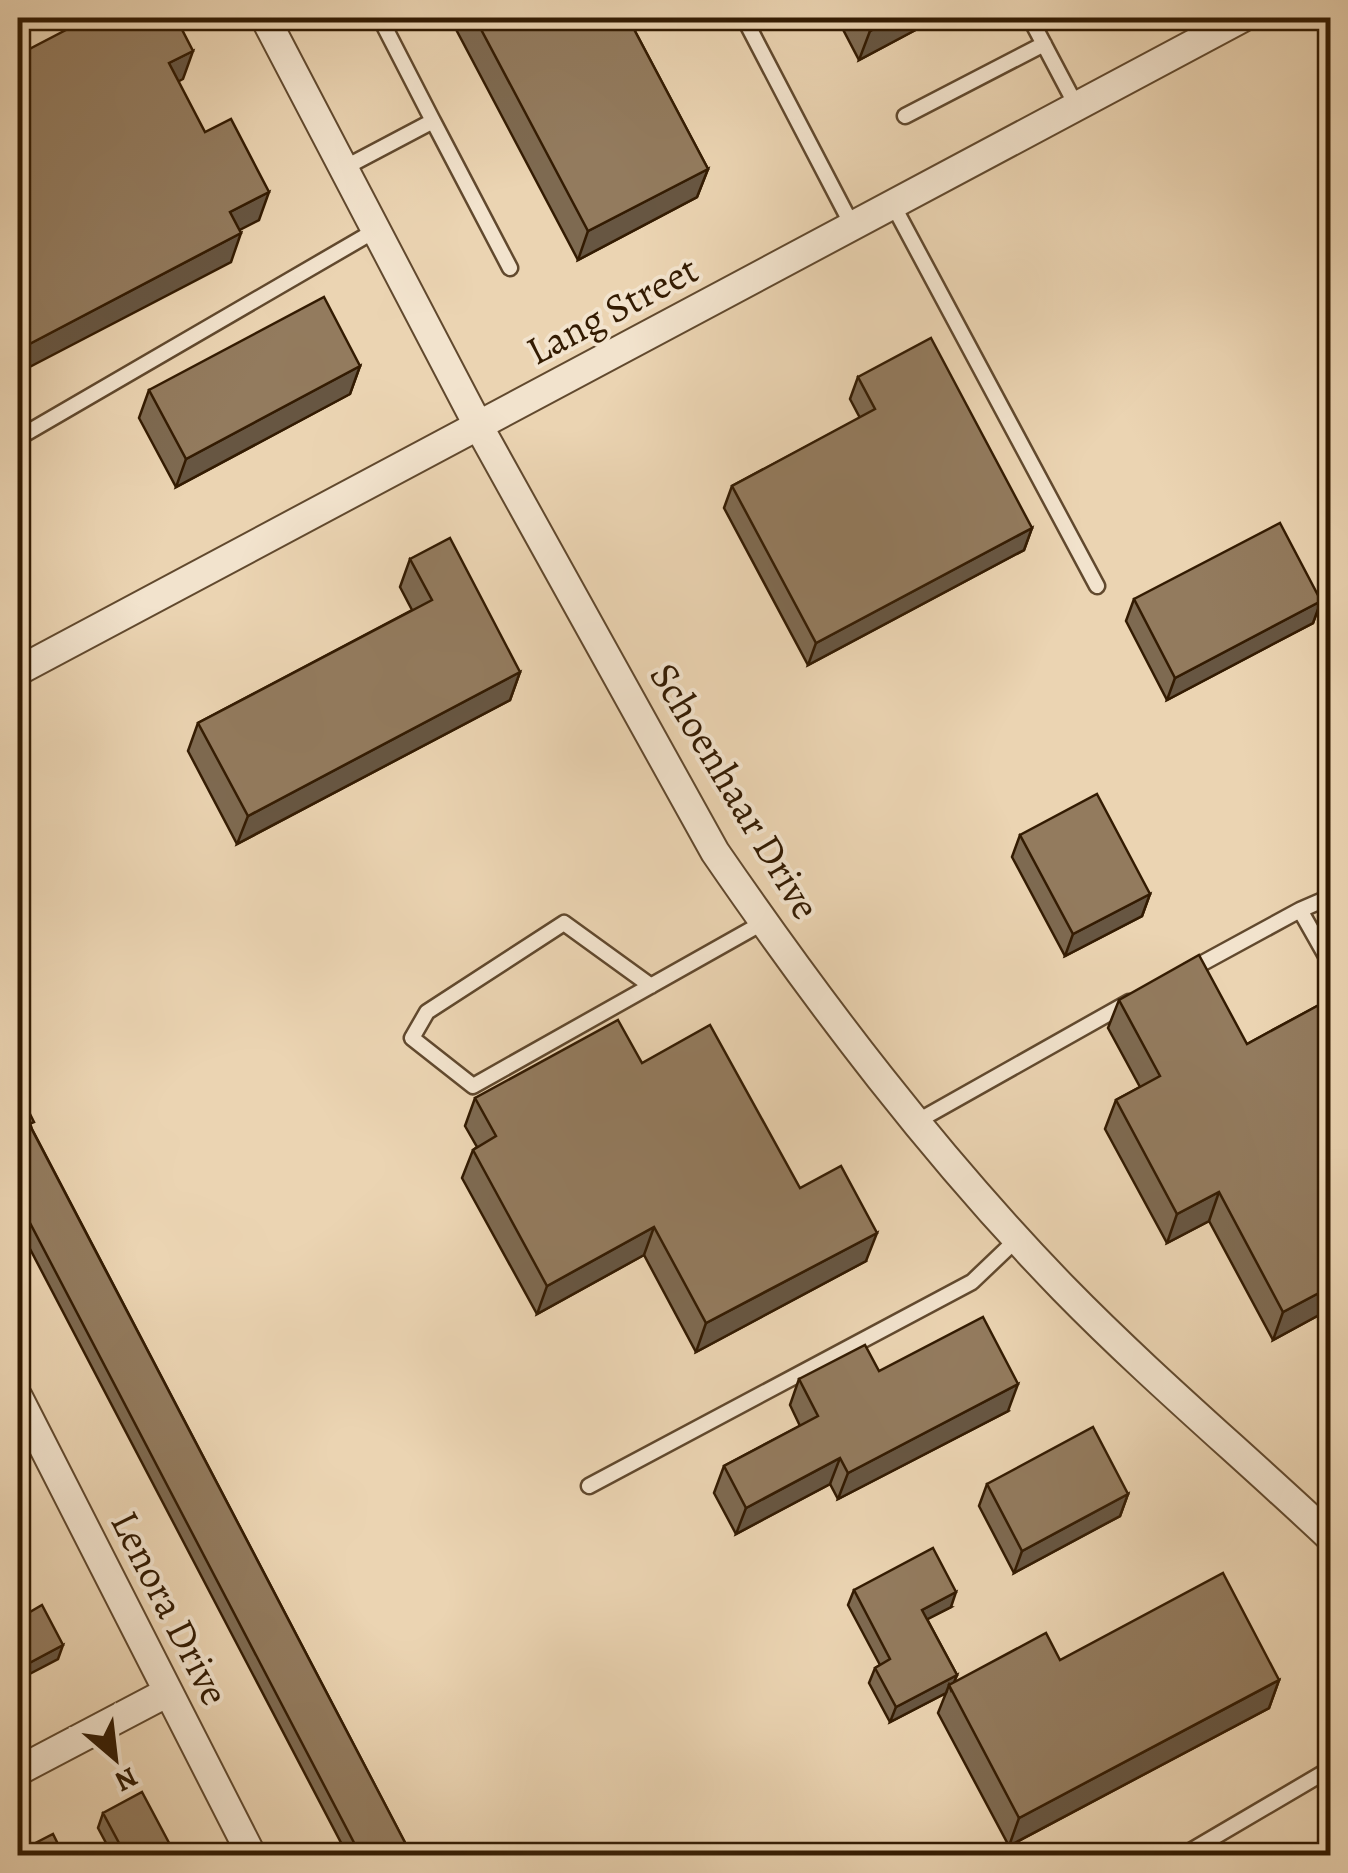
<svg xmlns="http://www.w3.org/2000/svg" width="1348" height="1873" viewBox="0 0 1348 1873" font-family="Alegreya,serif">
<style>
.lines{fill:none;stroke-linecap:round;stroke-linejoin:round}
.lane-casing{stroke:#61492e;stroke-width:19}
.street-casing{stroke:#61492e;stroke-width:32}
.lane{stroke:#f2e3cd;stroke-width:14}
.street{stroke:#f2e3cd;stroke-width:28}
.wall{fill:#7e6a51;stroke:#331b02;stroke-width:2.5}
.shaded-wall{fill:#675642;stroke:#331b02;stroke-width:2.5}
.building{fill:#937b5e;stroke:#331b02;stroke-width:2.5}
.labels{text-anchor:middle;dominant-baseline:central;stroke-width:8;stroke-linejoin:round;paint-order:stroke}
.street-label{font-size:40px;fill:#331b02;stroke:#f2e3cd}
</style>
<rect width="100%" height="100%" fill="#ebd4b2"/>
<filter id="stains"><feTurbulence type="fractalNoise" baseFrequency=".002" numOctaves="4"/><feColorMatrix values="0 0 0 0 .2 0 0 0 0 .09 0 0 0 0 .02 0 0 0 .5 -.17"/></filter>
<radialGradient id="worn" r=".72"><stop offset=".6" stop-color="#630" stop-opacity="0"/><stop offset="1" stop-color="#630" stop-opacity=".3"/></radialGradient>
<g class="lines">
<g class="lane-casing">
<path id="lane" d="M744 18 853 227
M1030 18 1077 107
M905 116 1044 44
M433 121 510 268
M344 168 433 121 380 18
M893 205 1097 586
M18 438 376 230
M1300 910 1330 963
M1188 971 1300 910 1330 897
M651 986 564 923 427 1012 412 1038 473 1086 764 922
M916 1122 1129 1002
M589 1486 972 1282 1017 1239
M1182 1856 1330 1769"/>
</g>
<g class="street-casing">
<path id="street" d="M265 18 479 427 715 852C821 1006 934 1155 1064 1289 1148 1375 1243 1455 1330 1537
M18 671 1242 18
M18 1397 252 1856
M18 1771 168 1692"/>
</g>
<use href="#lane" class="lane"/>
<use href="#street" class="street"/>
</g>
<path class="wall" d="M450 18H628L708 169 697 197 578 260Z
M837 18H938L859 60Z
M360 366 350 394 176 487 139 418 149 390Z
M858 377 1032 528 1024 550 808 665 724 508 732 486 860 418 850 399Z
M410 559 520 672 510 700 237 844 188 751 198 723 412 610 400 587Z
M1134 599 1321 601 1313 623 1167 700 1126 621Z
M1020 835 1150 894 1142 916 1065 956 1012 857Z
M1330 999V1309L1273 1340 1209 1221 1167 1243 1105 1129 1116 1100 1140 1087 1108 1028 1119 1000 1247 1044Z
M642 1063 800 1188 866 1261 696 1352 644 1255 537 1314 462 1178 473 1150 477 1147 465 1126 475 1098Z
M18 1090 32 1129 412 1856H348L18 1226Z
M879 1371 1008 1411 838 1499 830 1484 736 1534 714 1493 724 1466 800 1426 790 1405 799 1379Z
M987 1484 1128 1494 1120 1516 1014 1573 979 1506Z
M854 1590 951 1607 927 1619 957 1675 954 1682 1060 1660 1279 1680 1269 1708 1009 1846 938 1713 946 1693 890 1722 869 1683 875 1668 880 1665 848 1605Z
M103 1813 176 1856H113L98 1828Z"/>
<path class="shaded-wall" d="M895 18H938L859 60 870 31Z
M193 51 183 79 159 92 169 63Z
M708 169 697 197 578 260 588 231Z
M269 192 259 220 220 240 230 212Z
M241 233 231 262 18 373V350Z
M360 366 350 394 176 487 186 459Z
M1032 528 1024 550 808 665 816 643Z
M1321 601 1313 623 1167 700 1175 678Z
M520 672 510 700 237 844 248 816Z
M1150 894 1142 916 1065 956 1073 934Z
M1219 1192 1209 1221 1167 1243 1177 1214Z
M654 1227 644 1255 537 1314 547 1286Z
M877 1233 866 1261 696 1352 706 1323Z
M1330 1287V1309L1273 1340 1283 1312Z
M1018 1384 1008 1411 838 1499 848 1473Z
M840 1458 830 1484 736 1534 746 1508Z
M1128 1494 1120 1516 1014 1573 1022 1551Z
M956 1592 951 1607 916 1625 922 1610Z
M63 1645 58 1659 18 1680V1669Z
M957 1675 951 1690 949 1685 946 1693 890 1722 896 1707Z
M1279 1680 1269 1708 1009 1846 1019 1818Z"/>
<path class="building" d="M89 18H176L193 51 169 63 205 132 231 119 269 192 230 212 241 233 18 350V55Z
M475 18H628L708 169 588 231Z
M862 18H895L870 31Z
M324 297 360 366 186 459 149 390Z
M931 338 1032 528 816 643 732 486 875 409 858 377Z
M1280 523 1321 601 1175 678 1134 599Z
M450 538 520 672 248 816 198 723 432 600 410 559Z
M1097 794 1150 894 1073 934 1020 835Z
M1199 955 1247 1044 1330 999V1287L1283 1312 1219 1192 1177 1214 1116 1100 1160 1076 1119 1000Z
M618 1020 642 1063 710 1025 800 1188 841 1166 877 1233 706 1323 654 1227 547 1286 473 1150 496 1136 475 1098Z
M18 1090 34 1122 29 1124 412 1856H361L18 1200Z
M983 1317 1018 1384 848 1473 840 1458 746 1508 724 1466 818 1416 799 1379 865 1345 879 1371Z
M1093 1427 1128 1494 1022 1551 987 1484Z
M933 1548 956 1592 922 1610 957 1675 896 1707 875 1668 890 1659 854 1590Z
M1223 1573 1279 1680 1019 1818 949 1685 1046 1633 1060 1660Z
M42 1605 63 1645 18 1669V1619Z
M142 1792 176 1856H126L103 1813Z
M53 1834 64 1856H18V1852Z"/>
<g class="labels">
<g class="street-label">
<text transform="translate(612 310) rotate(-28)">Lang Street</text>
<text transform="translate(735 791) rotate(59)">Schoenhaar Drive</text>
<text transform="translate(170 1608) rotate(63)">Lenora Drive</text>
</g>
</g>
<rect width="1348" height="1873" fill="none" stroke="#ebd4b2" stroke-width="60"/>
<rect x="20" y="20" width="1308" height="1833" fill="none" stroke="#331b02" stroke-width="5"/>
<rect x="30" y="30" width="1288" height="1813" fill="none" stroke="#331b02" stroke-width="2.5"/>
<g transform="translate(115 1758) rotate(152)" stroke="#f2e3cd" stroke-width="8" paint-order="stroke">
<path d="M0-8L18 38L0 25L-18 38Z" fill="#331b02"/>
<text y="-15" font-size="28" font-weight="bold" text-anchor="middle" fill="#331b02">N</text>
</g>
<rect width="100%" height="100%" filter="url(#stains)"/>
<rect width="100%" height="100%" fill="url(#worn)"/>
</svg>
